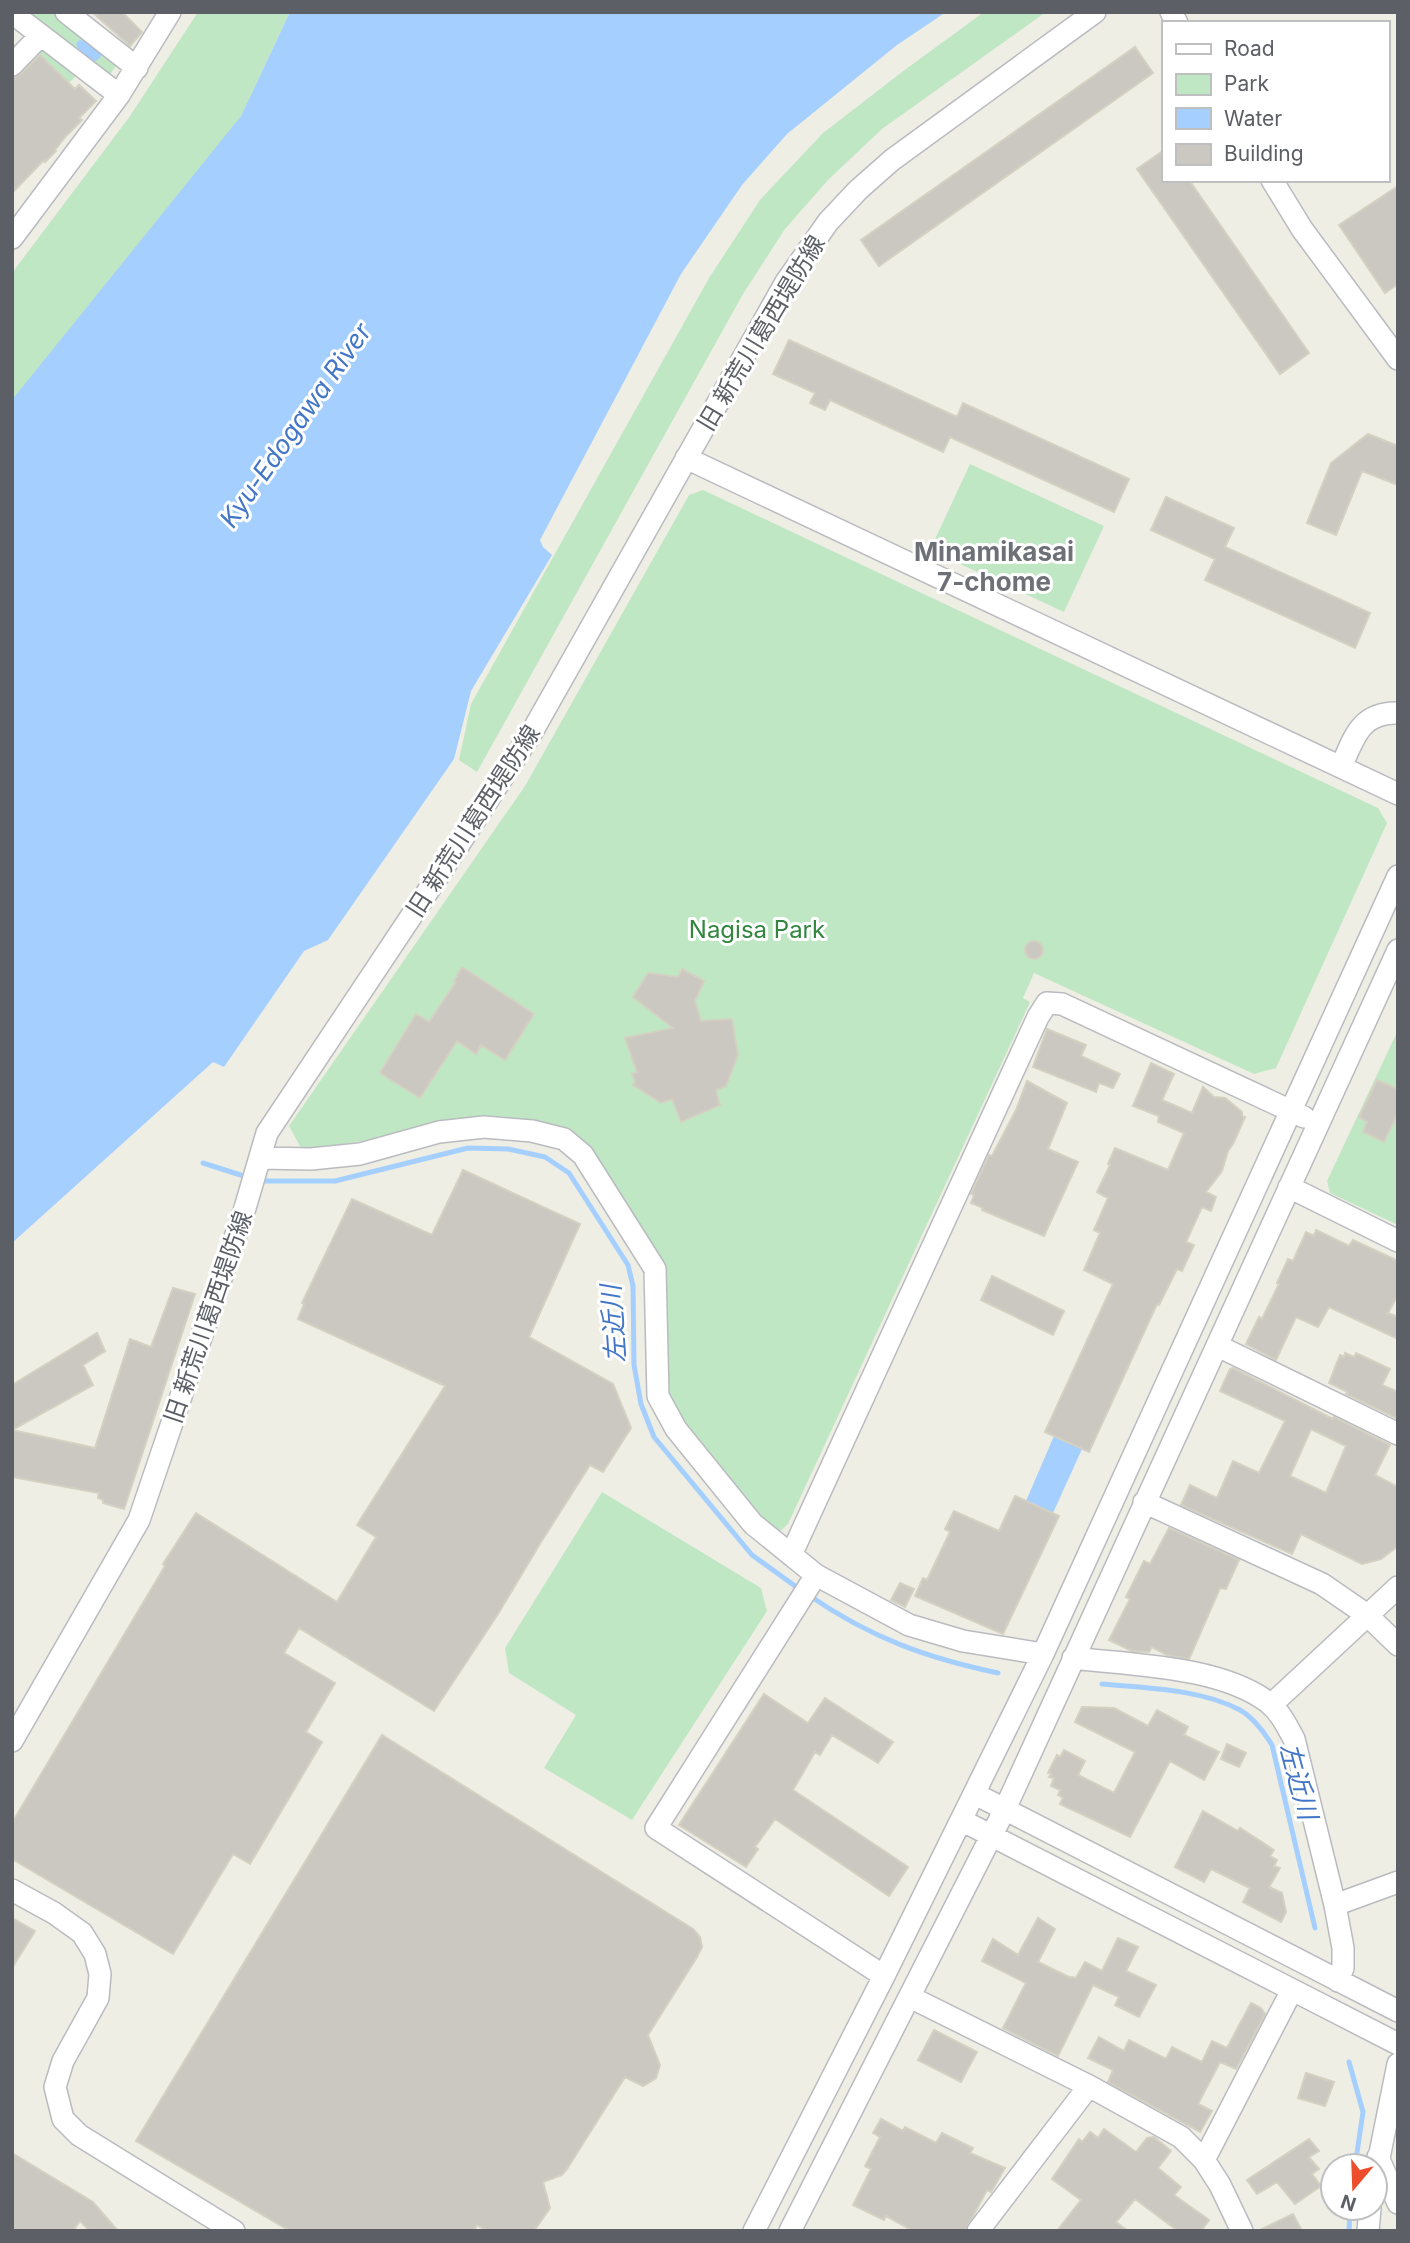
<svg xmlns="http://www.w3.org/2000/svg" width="1410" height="2243" viewBox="0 0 1410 2243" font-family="Inter,'Noto Sans JP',sans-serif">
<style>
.green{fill:#c0e7c4}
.water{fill:#a4cfff}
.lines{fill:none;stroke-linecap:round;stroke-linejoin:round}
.stream{stroke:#a4cfff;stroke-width:5}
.building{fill:#cac8c1;stroke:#d4d0c2;stroke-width:2;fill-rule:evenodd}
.minor-casing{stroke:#b9bbc0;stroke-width:24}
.minor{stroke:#fff;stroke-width:21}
.labels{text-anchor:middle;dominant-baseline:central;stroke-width:6;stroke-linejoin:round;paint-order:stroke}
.street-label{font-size:24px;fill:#5c5f65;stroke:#fff}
.park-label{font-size:24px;fill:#32863f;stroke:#fff}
.water-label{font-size:26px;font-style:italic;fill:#4376c6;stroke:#fff}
.neighbourhood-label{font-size:26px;font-weight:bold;fill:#6d7177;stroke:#fff}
</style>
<rect width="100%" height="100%" fill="#efeee4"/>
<path class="green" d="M20 12H59L119 61 107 79Z
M198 12H290L241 116 12 411V273L130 116Z
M984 12H1046L882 129 828 180 785 229 743 294 477 772 459 760 471 704 709 278 760 200 823 133 906 69Z
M43 50 76 76 69 83 39 54Z
M970 464 1104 526 1064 612 930 550Z
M703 490 1378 808 1387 823 1276 1068 1254 1074 1034 973 1023 998 1030 1002 788 1524 777 1534 685 1425 668 1389 663 1265 591 1150 436 1122 362 1141 302 1150 289 1126 525 786 689 495Z
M1398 1030V1225L1330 1193 1327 1181Z
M602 1492 761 1588 767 1611 632 1820 544 1768 576 1715 509 1673 505 1648Z"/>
<path class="water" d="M290 12H946L897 45 787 134 742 185 681 274 540 540 543 547 552 555 471 691 454 759 328 940 304 951 224 1067 213 1062 12 1243V400L241 116Z
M80 40C90 43 114 51 94 62 84 60 79 52 76 43Z
M1054 1436 1082 1449 1053 1513 1026 1501Z"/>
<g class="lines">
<path class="stream" d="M203 1163 250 1178
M259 1181H335L468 1148 508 1149 545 1157 569 1173 628 1265 633 1286 634 1365 641 1404 654 1437 752 1555 802 1591
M810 1596C871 1638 927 1658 998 1673
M1102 1684C1146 1688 1201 1689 1240 1710 1254 1718 1264 1732 1272 1745L1315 1928
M1349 2062 1363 2112 1355 2166
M1349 2231 1350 2208"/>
</g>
<path class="building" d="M92 12H122L142 32 130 46Z
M1135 47 1153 73 879 266 861 240Z
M40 55 75 89 79 85 96 101 79 118 82 120 66 136 55 150 56 151 45 162 44 160 12 193V78L21 74Z
M1163 151V180H1189L1309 353 1280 374 1137 169Z
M1398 186V284L1385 293 1339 225Z
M789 340 957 417 963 403 1129 479 1114 512 950 437 943 452 830 400 825 410 810 403 815 393 773 374Z
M1368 434 1398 446V485L1362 471 1336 535 1307 523 1331 463Z
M1166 497 1234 528 1225 547 1370 613 1355 648 1205 580 1215 559 1151 530Z
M1025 950a9 9 0 1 1 18 0a9 9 0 1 1-18 0Z
M462 967 534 1014 505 1060 481 1045 476 1054 457 1041 420 1098 380 1073 416 1014 429 1022 456 982 454 981Z
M682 969 704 981 695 1001 701 1021 732 1019 738 1055 726 1086 716 1090 720 1105 681 1122 672 1099 661 1103 633 1085 635 1082 632 1074 637 1072 625 1038 673 1028 633 997 648 973 678 977Z
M1047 1029 1086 1045 1081 1056 1120 1074 1113 1088 1099 1083 1096 1092 1033 1067Z
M1151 1063 1174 1074 1162 1100 1192 1113 1203 1087 1214 1097 1225 1098 1242 1112V1116L1245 1117 1233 1144 1228 1151 1222 1171 1206 1192 1216 1197 1211 1211 1202 1207 1186 1242 1194 1245 1182 1271 1177 1269 1159 1305 1157 1304 1089 1452 1045 1432 1113 1284 1084 1270 1100 1233 1094 1230 1108 1198 1097 1192 1110 1165 1108 1164 1115 1148 1168 1170 1184 1133 1158 1122 1159 1116 1133 1106Z
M1377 1080 1398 1089V1113L1384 1142 1363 1132 1367 1122 1359 1117Z
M1027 1081 1067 1103 1048 1149 1078 1162 1044 1236 982 1210 983 1208 971 1203 974 1195 971 1194 989 1155 992 1156 1016 1110Z
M463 1170 580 1224 529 1337 613 1384 631 1428 603 1472 590 1465 541 1542 498 1614 434 1711 299 1628 284 1653 335 1683 306 1732 322 1742 250 1864 233 1854 173 1954 12 1859V1823L165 1566 163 1564 196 1513 337 1602 376 1537 357 1525 445 1386 298 1319 304 1304 302 1303 352 1199 432 1235Z
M1316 1230 1349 1246 1353 1240 1398 1261V1295L1388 1313 1398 1317V1339L1329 1307 1318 1327 1296 1317 1276 1360 1246 1344 1259 1317 1262 1319 1279 1284 1277 1283 1288 1259 1293 1261 1306 1232 1314 1236Z
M992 1276 1064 1311 1053 1335 981 1300Z
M173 1288 195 1294 124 1509 103 1503V1500L98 1498 99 1493 12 1477V1430L95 1448 130 1339 151 1347Z
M97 1333 105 1351 83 1365 93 1385 12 1430V1385Z
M1345 1353 1354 1357 1356 1353 1390 1369 1382 1385 1398 1392V1419L1346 1394 1348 1392 1329 1383 1340 1355 1344 1357Z
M1233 1368 1333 1419 1334 1417 1390 1445 1375 1475 1398 1487V1546L1381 1559 1362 1564 1301 1534 1292 1554 1181 1505 1190 1485 1217 1498 1233 1461 1259 1473 1285 1421 1220 1391 1230 1369ZM1311 1429 1346 1446 1326 1493 1290 1476Z
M1015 1496 1059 1516 1003 1634 915 1596 923 1578 927 1580 950 1532 945 1529 954 1511 999 1531Z
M1169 1528 1239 1560 1226 1589 1220 1588 1189 1659 1167 1655 1152 1647 1149 1652 1132 1651 1109 1640 1130 1599 1126 1597 1144 1561 1150 1564Z
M900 1583 914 1589 905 1607 891 1600Z
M764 1694 808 1723 825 1698 893 1742 878 1763 832 1735 820 1755 815 1752 793 1790 908 1867 889 1896 775 1819 755 1847 758 1849 746 1867 679 1825Z
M1082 1707 1114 1708 1148 1726 1157 1710 1188 1727 1184 1735 1219 1752 1204 1780 1170 1761 1130 1837 1060 1804 1063 1798 1058 1795 1060 1790 1051 1786 1054 1778 1049 1777 1051 1774 1048 1773 1057 1755 1060 1757 1064 1750 1085 1761 1078 1775 1114 1793 1135 1752 1075 1722Z
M382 1735 693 1929 700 1937 702 1947 697 1957 648 2035 660 2065 656 2078 643 2086 625 2077 567 2169 562 2175 543 2182 550 2208 534 2231H488L477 2225 474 2231H290L136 2141Z
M1227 1744 1246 1753 1239 1767 1221 1759Z
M1203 1811 1238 1831 1240 1828 1274 1850 1270 1856 1277 1860 1274 1866 1280 1868 1269 1887 1282 1893 1286 1912 1281 1922 1243 1902 1250 1888 1211 1869 1204 1882 1175 1867Z
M12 1918 35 1931 12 1968Z
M1038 1918 1055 1929 1038 1962 1071 1978 1072 1977 1076 1978 1085 1962 1102 1971 1118 1938 1138 1947 1126 1971 1156 1985 1139 2017 1115 2005 1119 1997 1093 1985 1058 2056 1003 2028 1026 1983 982 1961 993 1939 1018 1955Z
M1251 2003 1261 2008 1265 2014 1236 2069 1220 2062 1198 2104 1212 2111 1200 2132 1108 2082 1113 2070 1088 2058 1099 2037 1124 2051 1129 2040 1166 2059 1172 2047 1202 2062 1212 2041 1227 2048Z
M934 2030 977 2052 961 2082 918 2060Z
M1306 2073 1334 2082 1325 2106 1298 2098Z
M881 2119 903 2131 905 2127 936 2143 942 2133 973 2148 970 2153 1005 2168 991 2192 987 2190 965 2231H913L886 2216 884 2220 853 2205 871 2169 865 2166 880 2137 873 2133Z
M1104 2129 1136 2152 1147 2138 1154 2137 1171 2151 1158 2168 1181 2187 1174 2195 1209 2220 1201 2231H1178L1135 2199 1116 2222 1128 2231H1057L1081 2200 1052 2179 1079 2139 1082 2142 1090 2132 1098 2138Z
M1309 2139 1319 2151 1309 2157 1319 2169 1312 2174 1321 2186 1295 2204 1277 2182 1257 2194 1247 2180Z
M12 2153 93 2202 118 2231H90L80 2221 73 2231H12Z
M1293 2214 1302 2231H1258Z"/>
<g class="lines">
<g class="minor-casing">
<path id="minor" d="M66 12 137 68
M1171 12 1177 23
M12 13 119 95
M12 65 41 35
M1272 180 1302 229 1398 359
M12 238 119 95 170 12
M686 458 1398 794
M1341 767C1354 738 1360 712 1398 713
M260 1158 311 1159 360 1154 439 1132 484 1127 532 1131 564 1139 583 1155 655 1269 658 1396 676 1429 753 1524 816 1575 909 1625 963 1641 1043 1654
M1289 1187 1398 1241
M1218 1346 1398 1434
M1144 1502 1322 1584 1367 1615 1398 1645
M791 1555 1038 1017 1047 1003 1062 1004 1304 1117
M816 1575 656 1828 884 1976
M1073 1658C1132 1665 1221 1666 1269 1703 1280 1712 1287 1726 1294 1739L1335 1905 1343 1948V1968L1338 1981
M1271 1705 1398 1587
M12 1741 139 1520 245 1208 267 1133 454 852 532 732 786 282 828 222 858 190 892 160 1095 12
M975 1794 1398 2011
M961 1820 1398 2044
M12 1890 54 1913 82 1933 95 1954 100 1974 98 1998 63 2061 55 2087 63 2119 79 2135 234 2231
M1335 1905 1398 1882
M910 1997 1089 2086 1181 2137 1204 2160 1220 2185 1242 2231
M1378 2157 1398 2203
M1204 2160 1292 1990
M1375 2178 1398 2064
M754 2231 884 1976 1043 1654 1398 876
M790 2231 1005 1809 1398 950
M978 2231 1089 2086
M1368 2231 1370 2208"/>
</g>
<use href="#minor" class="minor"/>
</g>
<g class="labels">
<g class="street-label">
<text transform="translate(761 333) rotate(-59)">旧 新荒川葛西堤防線</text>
<text transform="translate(473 821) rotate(-57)">旧 新荒川葛西堤防線</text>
<text transform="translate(208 1317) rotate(-71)">旧 新荒川葛西堤防線</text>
</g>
<g class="park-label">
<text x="757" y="929">Nagisa Park</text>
</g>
<g class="water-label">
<text transform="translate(295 425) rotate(-55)">Kyu-Edogawa River</text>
<text transform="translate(613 1324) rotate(-94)">左近川</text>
<text transform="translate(1299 1781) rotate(75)">左近川</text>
</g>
<g class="neighbourhood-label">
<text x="994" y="551">Minamikasai<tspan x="994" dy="30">7-chome</tspan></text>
</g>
</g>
<rect width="1410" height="2243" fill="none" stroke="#5c5f65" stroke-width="28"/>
<rect x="1162" y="21" width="228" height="161" fill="#ffffff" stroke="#bebfc1" stroke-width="2"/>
<rect x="1176" y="44" width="35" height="10" fill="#ffffff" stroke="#bebfc1" stroke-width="2"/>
<text x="1224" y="56" font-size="21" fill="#5c5f65">Road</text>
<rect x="1176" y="74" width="35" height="21" fill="#c0e7c4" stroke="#bebfc1" stroke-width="2"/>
<text x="1224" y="91" font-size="21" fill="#5c5f65">Park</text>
<rect x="1176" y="108" width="35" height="21" fill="#a4cfff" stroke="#bebfc1" stroke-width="2"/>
<text x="1224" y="126" font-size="21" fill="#5c5f65">Water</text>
<rect x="1176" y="144" width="35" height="21" fill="#cac8c1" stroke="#bebfc1" stroke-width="2"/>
<text x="1224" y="161" font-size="21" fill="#5c5f65">Building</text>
<g transform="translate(1354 2187) rotate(199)"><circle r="33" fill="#ffffff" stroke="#bebfc1" stroke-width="2"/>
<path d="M0-5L12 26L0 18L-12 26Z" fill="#ee4d2b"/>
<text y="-10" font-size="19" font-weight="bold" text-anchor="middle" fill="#5c5f65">N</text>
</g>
</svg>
